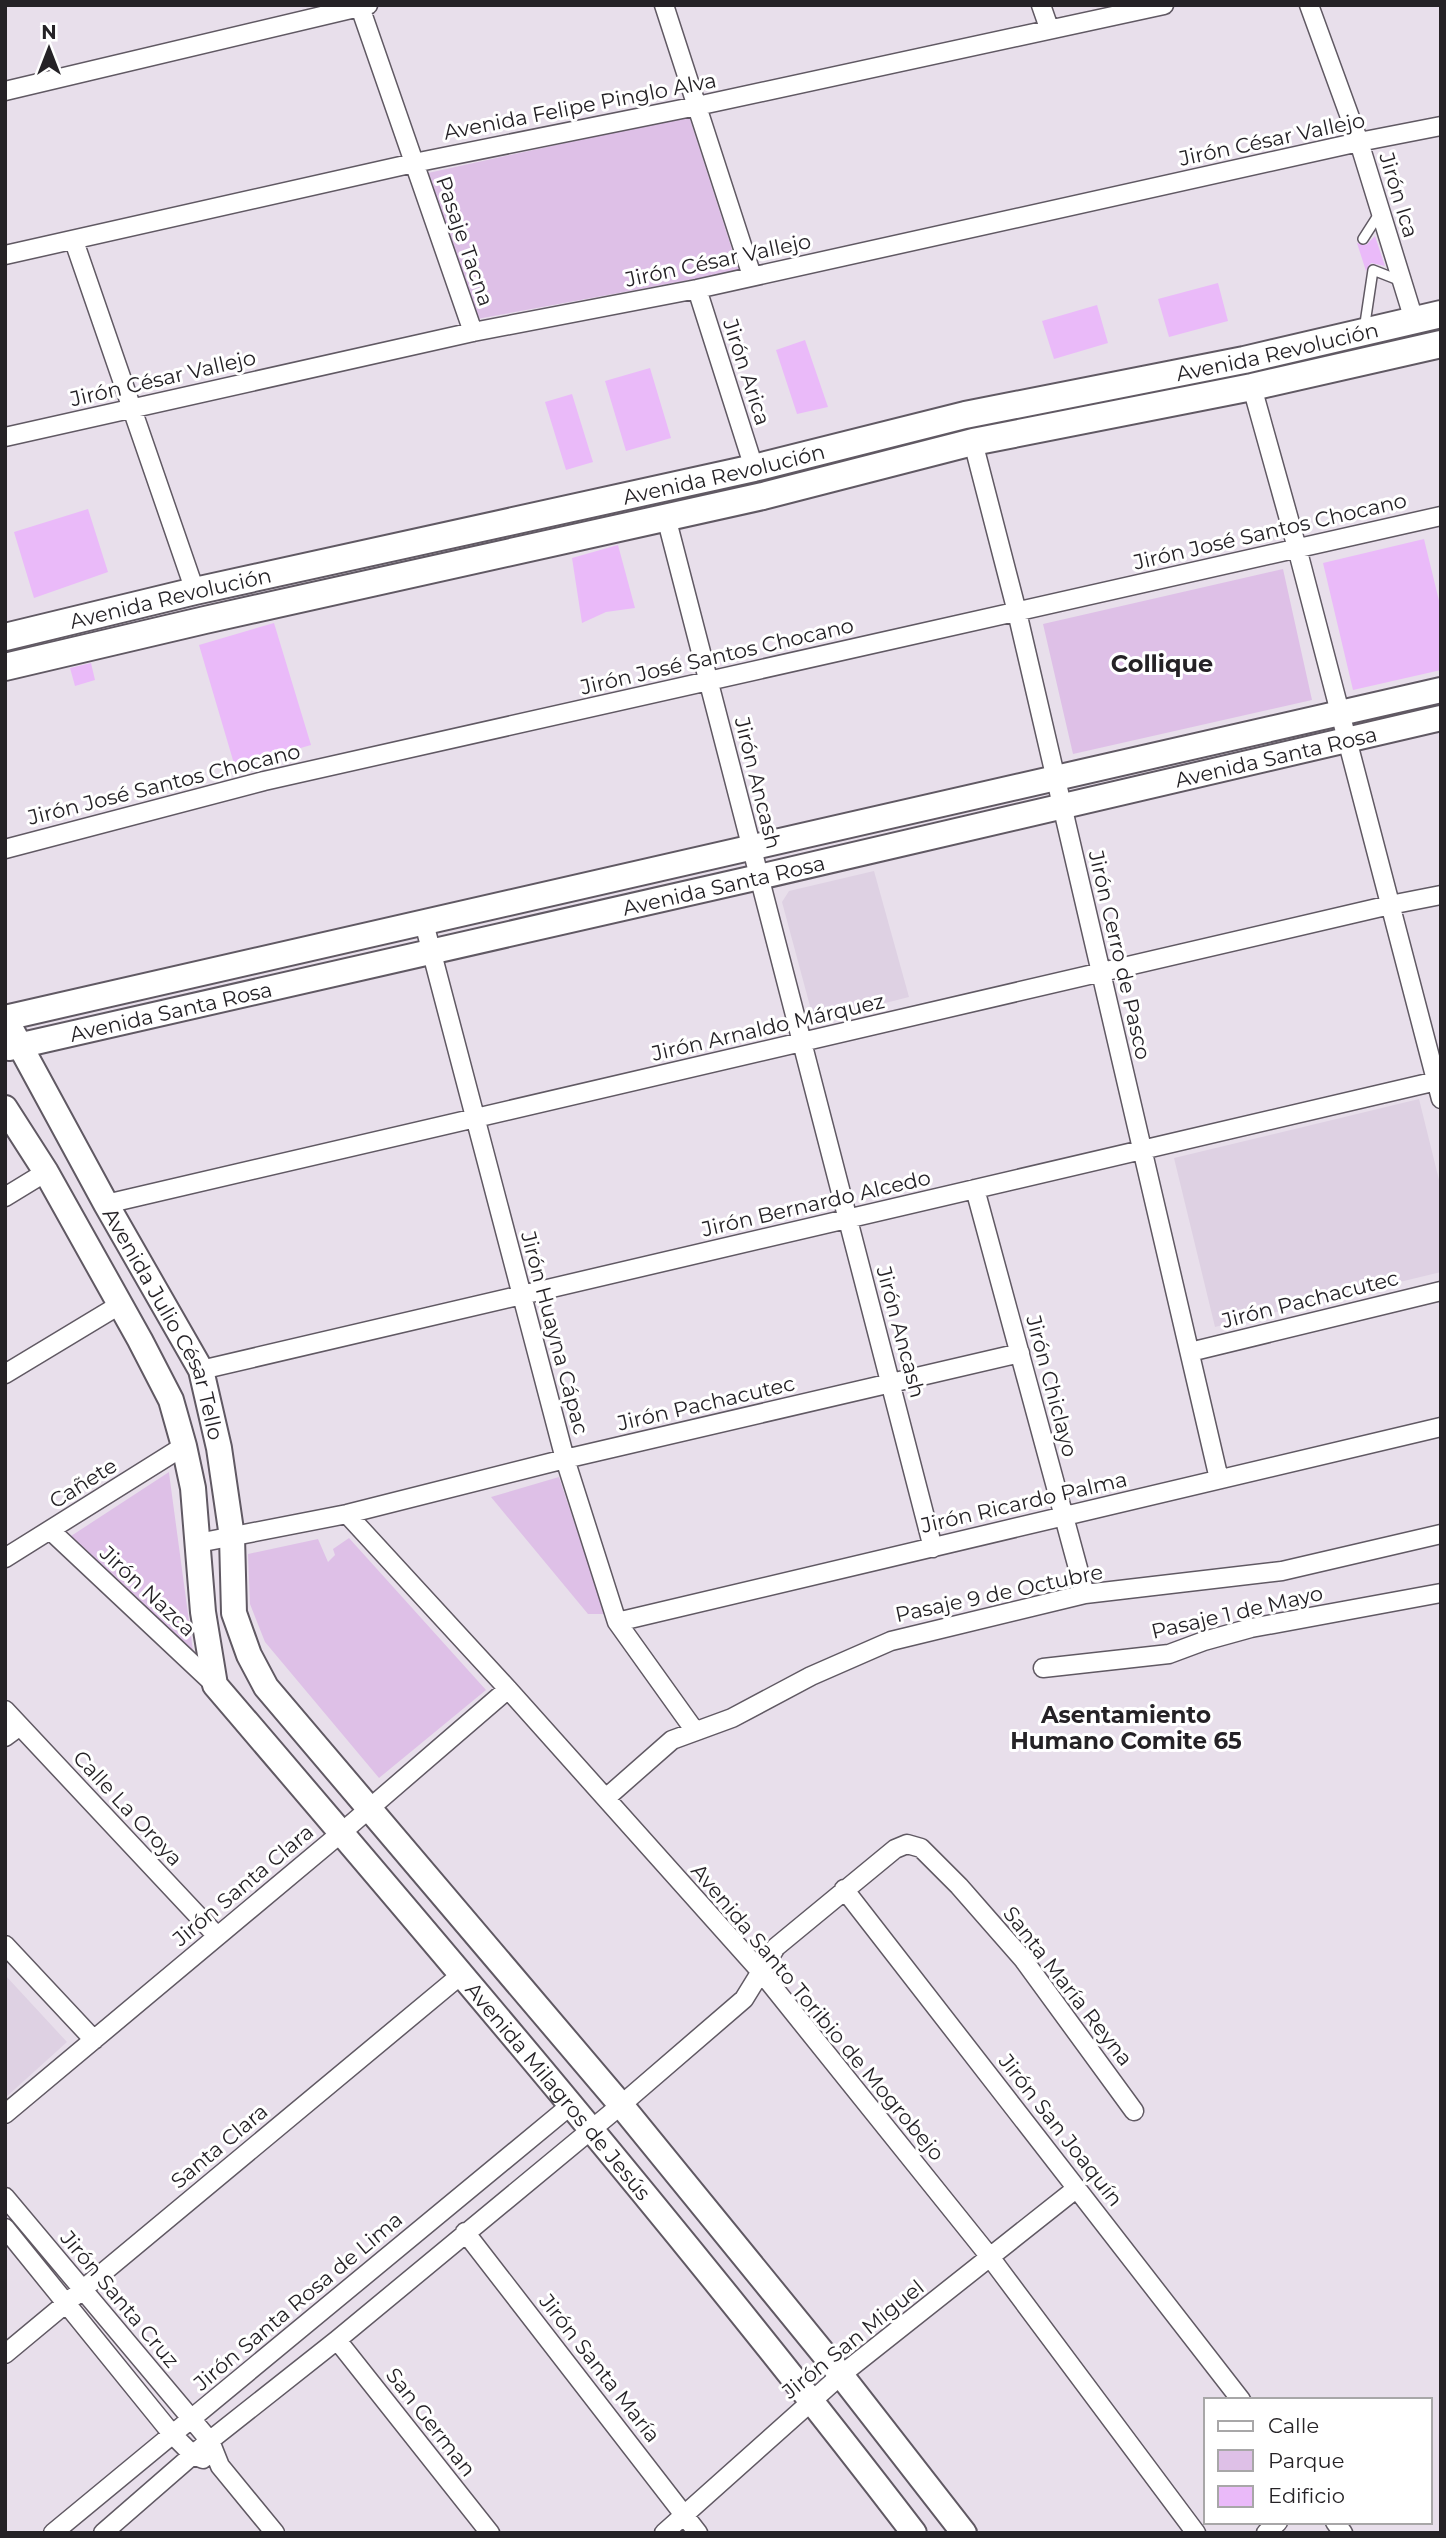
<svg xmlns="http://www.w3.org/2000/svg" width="1446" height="2538" viewBox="0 0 1446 2538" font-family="Montserrat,sans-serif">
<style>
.built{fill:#ded1e3}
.green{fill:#dec0e7}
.building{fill:#eabaf9}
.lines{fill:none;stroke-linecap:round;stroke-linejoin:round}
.lane-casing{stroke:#605963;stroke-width:12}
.street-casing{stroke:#605963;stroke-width:21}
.secondary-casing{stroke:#605963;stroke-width:28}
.primary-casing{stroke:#605963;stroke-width:30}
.lane{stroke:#fff;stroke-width:9}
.street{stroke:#fff;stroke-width:18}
.secondary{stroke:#fff;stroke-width:24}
.primary{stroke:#fff;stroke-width:26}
.labels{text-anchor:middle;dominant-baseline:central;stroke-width:6;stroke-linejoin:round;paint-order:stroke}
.street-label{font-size:21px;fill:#252226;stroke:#fff}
.neighbourhood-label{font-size:23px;font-weight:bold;fill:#252226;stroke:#fff}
.quarter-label{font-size:24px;font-weight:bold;fill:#252226;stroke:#fff}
</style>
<rect width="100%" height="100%" fill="#e8dfeb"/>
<path class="built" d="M874 871 909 997 814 1021 782 902 789 891Z
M1419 1099 1441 1188V1272L1215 1327 1174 1158Z
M5 1975 67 2042 5 2098Z"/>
<path class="green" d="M689 116 739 271 477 319 428 173Z
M1283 569 1312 700 1073 754 1043 624Z
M169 1472V1473L193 1651 71 1536Z
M559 1477 605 1614H588L491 1497Z
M349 1538 486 1690 379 1778 265 1642 250 1604 248 1554 318 1539 328 1562 335 1555 333 1549Z"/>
<path class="building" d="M1375 236 1385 266 1371 263 1366 271 1357 243 1366 245Z
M1218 283 1228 321 1169 337 1158 299Z
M1097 305 1108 343 1054 359 1042 321Z
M805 340 828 407 797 414 776 350Z
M650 368 671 438 626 451 605 381Z
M572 394 593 462 566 470 545 402Z
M88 509 108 572 34 598 14 532Z
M1424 539 1441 609V670L1353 690 1323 563Z
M618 545 635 608 606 612 582 623 572 558Z
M274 623 311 745 235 767 199 645Z
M91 663 95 680 75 686 70 668Z"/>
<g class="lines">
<g class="lane-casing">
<path id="lane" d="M1363 239 1379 214
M1364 330 1373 270 1401 281"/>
</g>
<g class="street-casing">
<path id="street" d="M664 5 752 276
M1041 5 1049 28
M1309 5 1359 142 1414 320
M360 7 473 332
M5 91 368 5
M74 241 195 591
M5 255 414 163 697 106 1164 5
M697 289 754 468
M1252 387 1297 548 1441 1099
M5 437 473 332 697 289 1359 142 1441 126
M973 442 1017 612 1219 1479
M666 517 933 1548
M5 849 264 781 1441 516
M424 923 565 1459 617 1622 695 1731
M975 1189 1085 1594
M5 1197 46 1172
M106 1204 1390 905 1441 895
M1190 1352 1441 1291
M201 1370 1441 1080
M5 1374 121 1304
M347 1514 508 1689 761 1972 990 2257 1196 2533
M50 1530 215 1685
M198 1543 347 1514 565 1459 1020 1353
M5 1558 184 1446
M617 1622 1441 1427
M1043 1668 1169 1654 1204 1641 1251 1628 1441 1593
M5 1710 217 1936
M5 1737 20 1726
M606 1798 672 1740 732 1718 811 1676 891 1641 1085 1594 1282 1571 1441 1534
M844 1889 1241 2400
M5 1945 94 2040
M5 2114 341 1833 508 1689
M5 2197 210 2441 220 2466 275 2533
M5 2228 172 2434 193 2455 203 2459
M465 2232 698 2533
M337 2340 490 2533
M5 2354 462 1974
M1335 2522 1343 2533
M53 2533 571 2105
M103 2533 203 2446 337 2340 621 2105 744 1999 776 1947 895 1849 907 1844 921 1848 959 1886 1023 1959 1134 2111
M664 2533 841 2375 1077 2188
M1266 2533 1278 2522"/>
</g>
<g class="secondary-casing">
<g id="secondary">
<path id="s1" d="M5 1018 106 1204 201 1370 219 1448 232 1537 234 1613 249 1655 266 1687 621 2105 841 2375 964 2533"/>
<path d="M5 1018 1441 690"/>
<path id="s2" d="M9 1048 759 877 1441 718"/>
<path id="s3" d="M5 1108 46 1172 140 1340 171 1400 184 1446 193 1488 203 1612 215 1685C453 1963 691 2242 914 2533"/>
</g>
</g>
<g class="primary-casing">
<g id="primary">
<path id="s4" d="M5 637 195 591 754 468 965 415 1244 360 1441 314"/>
<path d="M5 667 205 620 763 496 973 442 1252 387 1441 344"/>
</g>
</g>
<use href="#lane" class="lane"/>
<use href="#street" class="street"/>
<use href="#secondary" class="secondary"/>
<use href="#primary" class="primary"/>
</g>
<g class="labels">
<g class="street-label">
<text transform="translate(580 106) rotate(-11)">Avenida Felipe Pinglo Alva</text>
<text transform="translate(1272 139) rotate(-12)">Jirón César Vallejo</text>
<text transform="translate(1399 195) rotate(73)">Jirón Ica</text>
<text transform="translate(465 241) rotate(71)">Pasaje Tacna</text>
<text transform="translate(718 260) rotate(-12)">Jirón César Vallejo</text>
<text stroke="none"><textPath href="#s4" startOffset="1304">Avenida Revolución</textPath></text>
<text transform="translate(747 372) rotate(72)">Jirón Arica</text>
<text transform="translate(163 378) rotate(-13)">Jirón César Vallejo</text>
<text stroke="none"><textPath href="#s4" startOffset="737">Avenida Revolución</textPath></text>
<text transform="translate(1270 531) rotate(-13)">Jirón José Santos Chocano</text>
<text stroke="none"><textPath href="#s4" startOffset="170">Avenida Revolución</textPath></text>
<text transform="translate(717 656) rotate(-13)">Jirón José Santos Chocano</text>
<text stroke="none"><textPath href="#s2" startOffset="1300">Avenida Santa Rosa</textPath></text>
<text transform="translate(758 783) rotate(76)">Jirón Ancash</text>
<text transform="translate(164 784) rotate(-14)">Jirón José Santos Chocano</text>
<text stroke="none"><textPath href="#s2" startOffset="733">Avenida Santa Rosa</textPath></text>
<text transform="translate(1120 955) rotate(77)">Jirón Cerro de Pasco</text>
<text stroke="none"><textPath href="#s2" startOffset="166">Avenida Santa Rosa</textPath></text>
<text transform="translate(768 1027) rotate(-13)">Jirón Arnaldo Márquez</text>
<text transform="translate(816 1203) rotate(-13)">Jirón Bernardo Alcedo</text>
<text transform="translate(1310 1299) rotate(-14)">Jirón Pachacutec</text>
<text stroke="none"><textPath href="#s1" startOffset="346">Avenida Julio César Tello</textPath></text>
<text transform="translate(901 1332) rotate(75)">Jirón Ancash</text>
<text transform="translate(555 1333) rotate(75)">Jirón Huayna Cápac</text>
<text transform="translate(1052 1386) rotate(75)">Jirón Chiclayo</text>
<text transform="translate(706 1403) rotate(-13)">Jirón Pachacutec</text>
<text transform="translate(83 1483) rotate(-32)">Cañete</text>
<text transform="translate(1024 1502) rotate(-13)">Jirón Ricardo Palma</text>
<text transform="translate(148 1591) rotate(43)">Jirón Nazca</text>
<text transform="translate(999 1593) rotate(-12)">Pasaje 9 de Octubre</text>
<text transform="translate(1237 1612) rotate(-13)">Pasaje 1 de Mayo</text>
<text transform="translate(128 1808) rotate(47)">Calle La Oroya</text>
<text transform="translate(243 1885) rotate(-40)">Jirón Santa Clara</text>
<text transform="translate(1068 1986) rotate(52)">Santa María Reyna</text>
<text transform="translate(818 2012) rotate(50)">Avenida Santo Toribio de Mogrobejo</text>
<text stroke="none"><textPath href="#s3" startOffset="1157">Avenida Milagros de Jesús</textPath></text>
<text transform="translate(1061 2130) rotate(52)">Jirón San Joaquín</text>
<text transform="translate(219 2146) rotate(-40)">Santa Clara</text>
<text transform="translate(120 2299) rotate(50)">Jirón Santa Cruz</text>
<text transform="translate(298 2301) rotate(-40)">Jirón Santa Rosa de Lima</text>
<text transform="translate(853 2339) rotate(-39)">Jirón San Miguel</text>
<text transform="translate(600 2368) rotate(52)">Jirón Santa María</text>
<text transform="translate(431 2422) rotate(52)">San German</text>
</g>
<g class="neighbourhood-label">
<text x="1126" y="1715">Asentamiento<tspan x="1126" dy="26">Humano Comite 65</tspan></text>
</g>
<g class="quarter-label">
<text x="1162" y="663">Collique</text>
</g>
</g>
<rect width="1446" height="2538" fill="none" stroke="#252226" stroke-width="14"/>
<rect x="1204" y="2398" width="228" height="126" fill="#ffffff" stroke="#a8a7a8" stroke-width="2"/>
<rect x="1218" y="2421" width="35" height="10" fill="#ffffff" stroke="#a8a7a8" stroke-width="2"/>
<text x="1268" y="2433" font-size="21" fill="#252226">Calle</text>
<rect x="1218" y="2450" width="35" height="21" fill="#dec0e7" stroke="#a8a7a8" stroke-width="2"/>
<text x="1268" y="2468" font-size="21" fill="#252226">Parque</text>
<rect x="1218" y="2486" width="35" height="21" fill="#eabaf9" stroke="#a8a7a8" stroke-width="2"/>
<text x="1268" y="2503" font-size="21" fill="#252226">Edificio</text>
<g transform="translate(49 49)" stroke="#ffffff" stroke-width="5" paint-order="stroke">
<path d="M0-5L12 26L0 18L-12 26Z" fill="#252226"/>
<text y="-10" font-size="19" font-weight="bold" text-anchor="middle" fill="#252226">N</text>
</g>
</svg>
